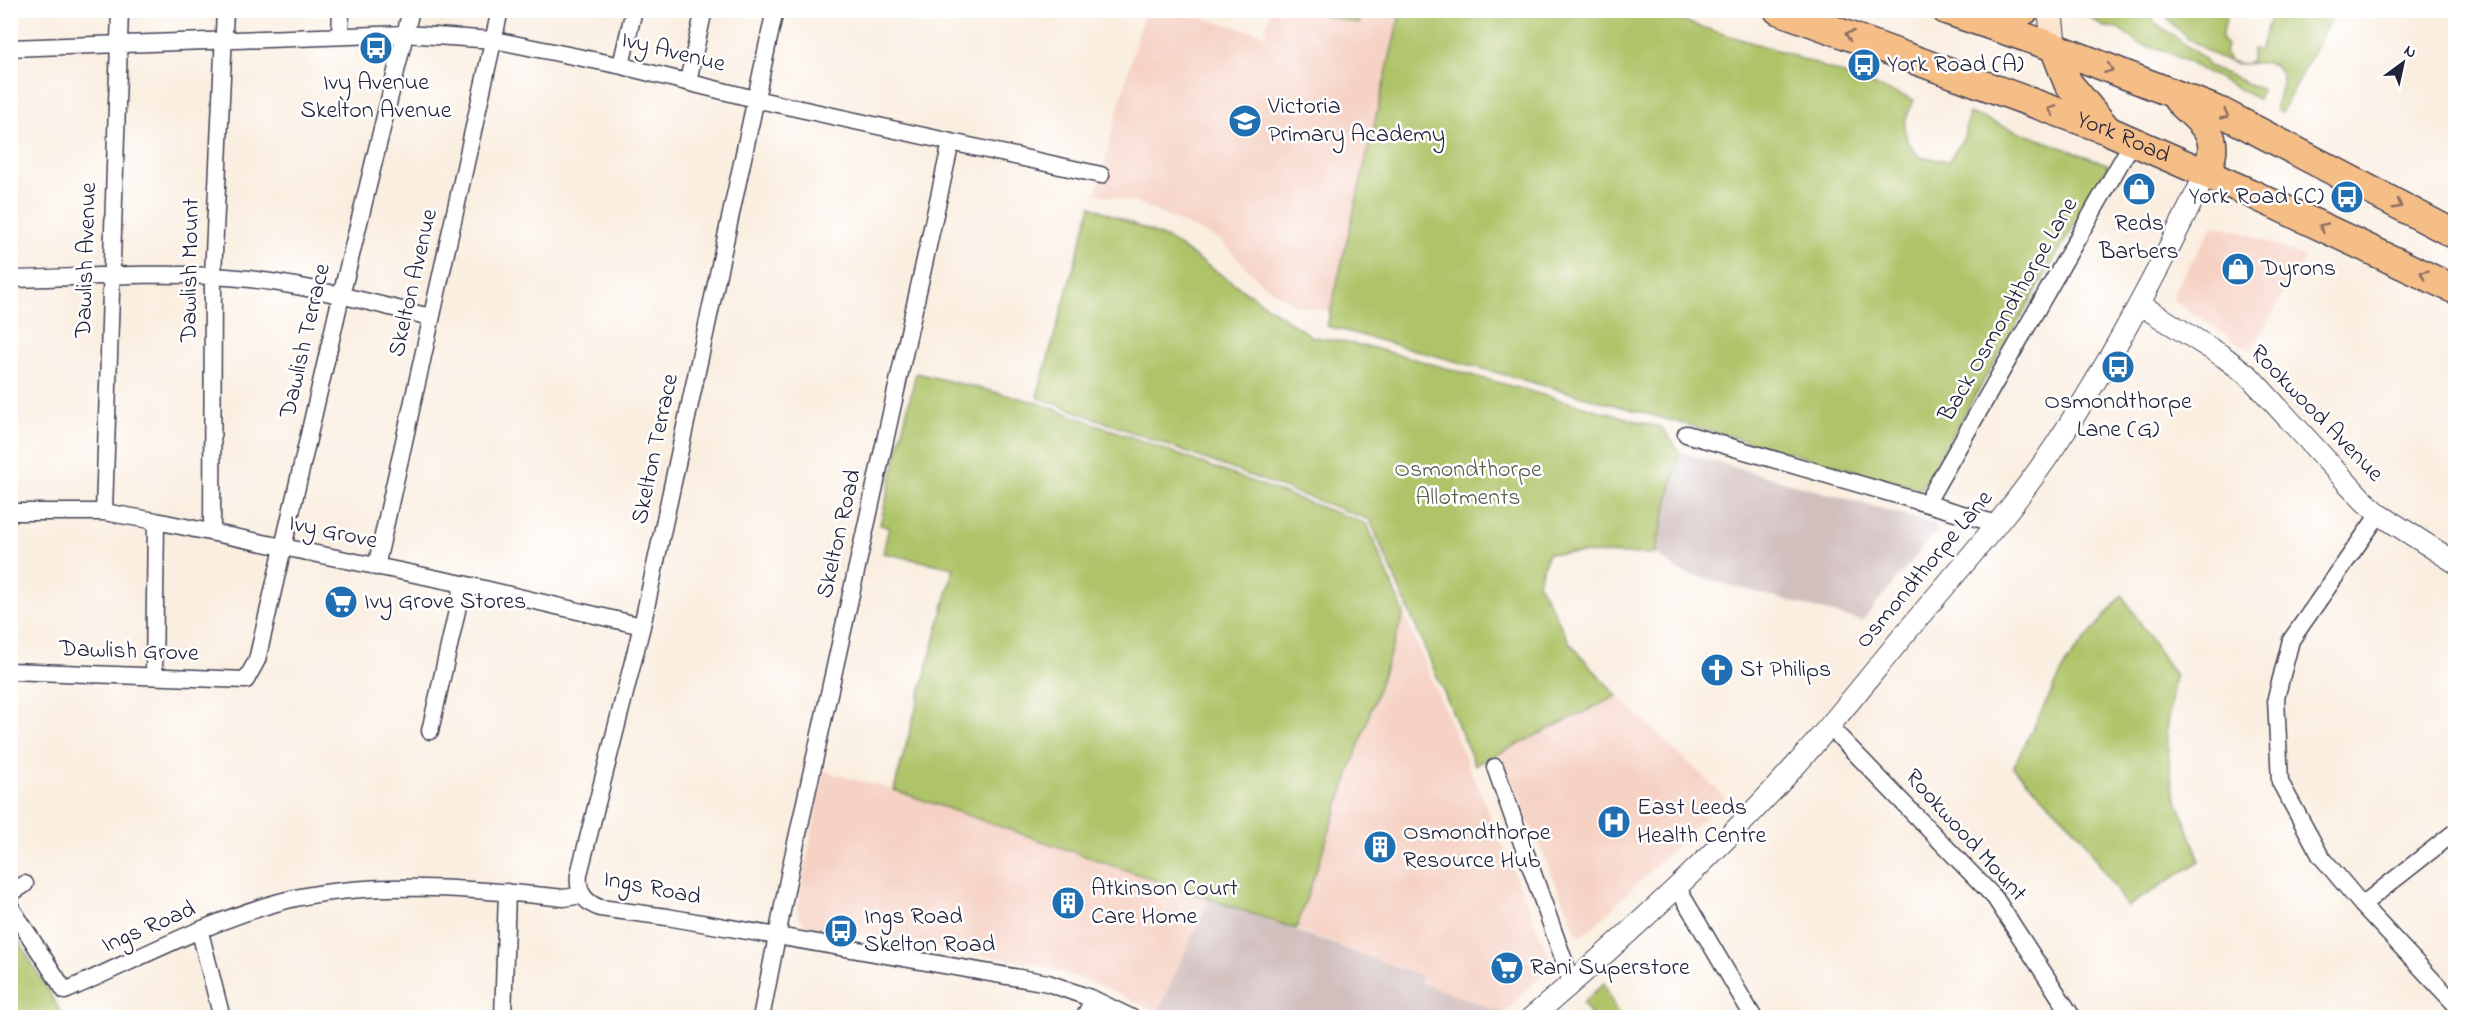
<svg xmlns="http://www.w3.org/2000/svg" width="2466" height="1028" viewBox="0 0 2466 1028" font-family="'Indie Flower',sans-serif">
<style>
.built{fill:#f6d2c4}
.industrial{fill:#d1bfbe}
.green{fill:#afc469;stroke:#687352;stroke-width:1.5}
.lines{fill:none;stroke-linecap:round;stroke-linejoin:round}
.minor-casing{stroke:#424154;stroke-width:19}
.tertiary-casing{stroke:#424154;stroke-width:23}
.secondary-casing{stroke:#424154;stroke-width:26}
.trunk-casing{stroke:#424154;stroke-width:31}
.minor{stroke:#fff;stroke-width:16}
.tertiary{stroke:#fff;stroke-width:21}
.secondary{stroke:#fbe5cf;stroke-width:24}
.trunk{stroke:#f6be87;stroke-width:28}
.oneway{stroke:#8c7061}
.labels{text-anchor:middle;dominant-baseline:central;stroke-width:5;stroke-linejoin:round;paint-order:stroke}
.street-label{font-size:24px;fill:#22223b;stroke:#fff}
.poi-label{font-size:24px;fill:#22223b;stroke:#fff;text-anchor:start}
.park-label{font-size:24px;fill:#535b4b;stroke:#fff}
</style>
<rect width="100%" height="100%" fill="#fff"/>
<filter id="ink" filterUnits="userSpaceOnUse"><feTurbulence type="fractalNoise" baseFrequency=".0167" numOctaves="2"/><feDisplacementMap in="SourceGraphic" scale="12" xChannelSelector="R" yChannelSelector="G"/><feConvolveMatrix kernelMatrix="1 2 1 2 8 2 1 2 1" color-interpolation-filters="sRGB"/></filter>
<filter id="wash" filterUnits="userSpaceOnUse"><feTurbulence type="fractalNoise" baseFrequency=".008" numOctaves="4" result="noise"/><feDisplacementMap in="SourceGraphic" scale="24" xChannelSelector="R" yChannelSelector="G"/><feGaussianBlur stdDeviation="1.35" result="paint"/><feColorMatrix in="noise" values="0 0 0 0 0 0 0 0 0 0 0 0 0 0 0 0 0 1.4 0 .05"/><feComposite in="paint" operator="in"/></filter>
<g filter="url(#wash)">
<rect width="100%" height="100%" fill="#faeee0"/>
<path class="built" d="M1144 11H1171L1265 34 1270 11H1401L1330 312 1295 305 1262 284 1221 241 1138 203 1096 194Z
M2213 226 2234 229 2305 257 2251 351 2173 300 2175 289Z
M1404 613 1553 965 1504 1013 1420 982 1422 976 1296 929Z
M1617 696 1725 797 1588 932 1578 935 1499 753Z
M824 771 894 790 1209 899 1158 1012 1105 988 1042 965 807 926 798 916 797 910Z"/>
<path class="industrial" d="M1680 452 1935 524 1937 531 1862 621 1681 572 1655 554Z
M1209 899 1422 976 1420 982 1504 1013 1499 1018 1170 1017 1158 1012Z"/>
<path class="green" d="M1401 10 1649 11 1786 53 1914 100C1901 126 1900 134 1919 157L1949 161 1964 137 1969 113 2109 165 1921 489 1327 326Z
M1308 11H1362L1359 24Z
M2087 11H2148L2153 21 2205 59 2207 65 2262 90 2258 99 2170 53 2140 44 2118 28 2104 27 2091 18Z
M2163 11H2228L2221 39 2227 45 2225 53 2229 61 2244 64 2250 62 2253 49 2260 50 2272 11H2335L2281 113 2276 110C2274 98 2286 87 2281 74 2273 54 2249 67 2234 63 2212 57 2173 31 2163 11Z
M1091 206 1170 240 1311 336 1374 348 1662 428 1680 452 1655 554 1548 553 1538 582 1570 643 1617 696 1475 765 1370 520 1037 397Z
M916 373 1036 402 1367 524 1404 613 1296 929 894 790 954 568 883 553 889 527 880 525Z
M2122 595 2175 676 2166 730 2172 786 2200 861 2127 907 2080 834 2013 767 2067 662Z
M10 926 59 1009 61 1017H11Z
M1604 983 1619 1017H1592L1583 1003Z"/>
</g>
<g filter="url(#ink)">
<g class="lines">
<g class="minor-casing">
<path id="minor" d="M775 10 642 626 579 874C577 891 584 902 600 908L667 917 1048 983 1093 999 1132 1018
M340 35 341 10
M10 48 406 34 494 40 622 66 755 99 1101 175
M621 65 634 10
M688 81 704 10
M10 279C78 278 144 272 211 276 286 279 359 300 431 317
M1686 434 1997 524
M1927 502 2133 141
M10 512H104L156 521 463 584 642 626
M104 512 120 10
M2379 514 2291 640 2276 698 2280 782 2320 855 2362 905 2456 1005
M212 532 213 276 225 10
M376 567 500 10
M10 671 246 680 257 660 341 296 411 10
M154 676 156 521
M1829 726 1995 898 2073 1018
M430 731 463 584
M1495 767 1572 983
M1677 887 1754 1018
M10 894 25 884
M2362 905 2456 831
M10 906 65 991C136 960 208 921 283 901 367 879 479 889 564 898L582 895
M200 932 222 1018
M503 1018 507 892
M761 1018 790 870 951 142
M1084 1018 1093 999"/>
</g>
<g class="tertiary-casing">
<path id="tertiary" d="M2139 304 2224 357 2249 376 2363 500 2379 514 2456 563
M1531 1018C1624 939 1715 856 1796 765 1835 721 1871 675 1908 630 1958 570 2012 511 2055 446 2112 360 2161 266 2206 173"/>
</g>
<g class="secondary-casing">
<path id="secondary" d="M2050 10 2054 47"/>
</g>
<g class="trunk-casing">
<g id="trunk">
<path id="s1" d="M1778 10 2107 130 2250 193 2456 290"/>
<path d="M1946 10 2054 47 2221 112 2456 235"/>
<path d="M1996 27 2025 10"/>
<path d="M2054 47 2068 83 2106 128"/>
<path d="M2178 100C2204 126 2223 134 2206 173"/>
</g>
</g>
<use href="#minor" class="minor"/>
<use href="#tertiary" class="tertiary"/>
<use href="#secondary" class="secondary"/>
<use href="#trunk" class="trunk"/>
</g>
<defs><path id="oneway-chevron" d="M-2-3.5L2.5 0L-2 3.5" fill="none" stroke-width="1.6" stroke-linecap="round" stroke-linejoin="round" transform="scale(1.5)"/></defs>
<g class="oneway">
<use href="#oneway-chevron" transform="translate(1849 35) rotate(-160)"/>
<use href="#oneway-chevron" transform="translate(2109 69) rotate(21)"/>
<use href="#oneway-chevron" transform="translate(2052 110) rotate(-160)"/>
<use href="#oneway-chevron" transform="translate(2225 115) rotate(25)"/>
<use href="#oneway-chevron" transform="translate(2398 205) rotate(28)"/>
<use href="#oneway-chevron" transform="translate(2323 227) rotate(-155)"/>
<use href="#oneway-chevron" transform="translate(2424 274) rotate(-154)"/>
</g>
</g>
<defs>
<g id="bus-disc" transform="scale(1.725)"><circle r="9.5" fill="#1f6fb2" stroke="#fff"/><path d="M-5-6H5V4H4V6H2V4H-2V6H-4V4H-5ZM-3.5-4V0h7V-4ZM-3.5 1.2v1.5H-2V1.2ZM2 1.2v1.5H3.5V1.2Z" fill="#fff"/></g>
<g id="school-disc" transform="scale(1.725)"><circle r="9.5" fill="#1f6fb2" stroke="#fff"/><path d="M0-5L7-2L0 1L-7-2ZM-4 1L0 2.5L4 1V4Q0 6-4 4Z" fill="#fff"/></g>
<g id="shop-disc" transform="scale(1.725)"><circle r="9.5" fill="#1f6fb2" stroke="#fff"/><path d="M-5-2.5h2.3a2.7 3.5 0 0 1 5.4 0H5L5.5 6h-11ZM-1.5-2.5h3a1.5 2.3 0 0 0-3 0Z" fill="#fff"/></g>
<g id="supermarket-disc" transform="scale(1.725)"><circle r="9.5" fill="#1f6fb2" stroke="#fff"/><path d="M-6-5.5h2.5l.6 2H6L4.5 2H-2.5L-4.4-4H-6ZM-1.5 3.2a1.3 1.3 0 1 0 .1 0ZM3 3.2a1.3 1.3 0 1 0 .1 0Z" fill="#fff"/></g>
<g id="church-disc" transform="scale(1.725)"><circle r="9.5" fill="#1f6fb2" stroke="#fff"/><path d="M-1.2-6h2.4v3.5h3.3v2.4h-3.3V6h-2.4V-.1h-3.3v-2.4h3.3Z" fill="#fff"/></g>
<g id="hospital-disc" transform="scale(1.725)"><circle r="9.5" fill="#1f6fb2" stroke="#fff"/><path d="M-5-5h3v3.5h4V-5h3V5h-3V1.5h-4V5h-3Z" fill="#fff"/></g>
<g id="building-disc" transform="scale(1.725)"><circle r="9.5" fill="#1f6fb2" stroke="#fff"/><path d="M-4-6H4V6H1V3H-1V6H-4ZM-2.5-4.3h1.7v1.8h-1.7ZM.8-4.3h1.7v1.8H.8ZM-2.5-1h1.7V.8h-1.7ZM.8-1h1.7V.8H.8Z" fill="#fff"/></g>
</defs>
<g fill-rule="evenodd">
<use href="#bus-disc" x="376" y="48"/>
<use href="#bus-disc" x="1864" y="65"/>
<use href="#school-disc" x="1245" y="121"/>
<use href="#shop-disc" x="2139" y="189"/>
<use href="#bus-disc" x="2347" y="197"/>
<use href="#shop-disc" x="2238" y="269"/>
<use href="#bus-disc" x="2118" y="367"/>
<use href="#supermarket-disc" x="341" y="602"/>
<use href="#church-disc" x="1717" y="670"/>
<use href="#hospital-disc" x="1614" y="822"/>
<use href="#building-disc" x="1380" y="847"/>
<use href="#building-disc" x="1068" y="903"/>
<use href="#bus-disc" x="841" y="931"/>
<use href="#supermarket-disc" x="1507" y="968"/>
</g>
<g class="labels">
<g class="street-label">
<text transform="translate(673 53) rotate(14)">Ivy Avenue</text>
<text stroke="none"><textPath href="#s1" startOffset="368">York Road</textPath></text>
<text transform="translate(87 260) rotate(-88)">Dawlish Avenue</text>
<text transform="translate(191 270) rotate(-89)">Dawlish Mount</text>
<text transform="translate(414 283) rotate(-77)">Skelton Avenue</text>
<text transform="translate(2009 310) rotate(-60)">Back Osmondthorpe Lane</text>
<text transform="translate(306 341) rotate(-77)">Dawlish Terrace</text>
<text transform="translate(2316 414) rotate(46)">Rookwood Avenue</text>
<text transform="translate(656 449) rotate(-78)">Skelton Terrace</text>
<text transform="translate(333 533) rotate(12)">Ivy Grove</text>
<text transform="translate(840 534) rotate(-77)">Skelton Road</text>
<text transform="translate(1925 570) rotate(-50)">Osmondthorpe Lane</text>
<text transform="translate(129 652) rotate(2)">Dawlish Grove</text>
<text transform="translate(1965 836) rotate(48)">Rookwood Mount</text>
<text transform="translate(652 889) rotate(11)">Ings Road</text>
<text transform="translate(149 928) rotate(-23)">Ings Road</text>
</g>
<g class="poi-label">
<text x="1887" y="65">York Road (A)</text>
<text x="376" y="83" text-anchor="middle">Ivy Avenue<tspan x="376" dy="28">Skelton Avenue</tspan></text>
<text x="1268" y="107">Victoria<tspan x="1268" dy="28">Primary Academy</tspan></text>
<text x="2324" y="197" text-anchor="end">York Road (C)</text>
<text x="2139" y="224" text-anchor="middle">Reds<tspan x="2139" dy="28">Barbers</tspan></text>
<text x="2261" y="269">Dyrons</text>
<text x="2118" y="402" text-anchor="middle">Osmondthorpe<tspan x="2118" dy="28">Lane (G)</tspan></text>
<text x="364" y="602">Ivy Grove Stores</text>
<text x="1740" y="670">St Philips</text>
<text x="1637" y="808">East Leeds<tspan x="1637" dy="28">Health Centre</tspan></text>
<text x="1403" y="833">Osmondthorpe<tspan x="1403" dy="28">Resource Hub</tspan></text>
<text x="1091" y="889">Atkinson Court<tspan x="1091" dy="28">Care Home</tspan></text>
<text x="864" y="917">Ings Road<tspan x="864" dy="28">Skelton Road</tspan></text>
<text x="1530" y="968">Rani Superstore</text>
</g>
<g class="park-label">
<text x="1468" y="470">Osmondthorpe<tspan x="1468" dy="28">Allotments</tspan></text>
</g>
</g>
<rect width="2466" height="1028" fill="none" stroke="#fff" stroke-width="36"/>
<g transform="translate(2403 63) rotate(33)" stroke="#ffffff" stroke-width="4.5" paint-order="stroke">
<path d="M0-4.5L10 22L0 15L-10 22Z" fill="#22223b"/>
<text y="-9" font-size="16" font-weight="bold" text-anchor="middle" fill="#22223b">N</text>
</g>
</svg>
